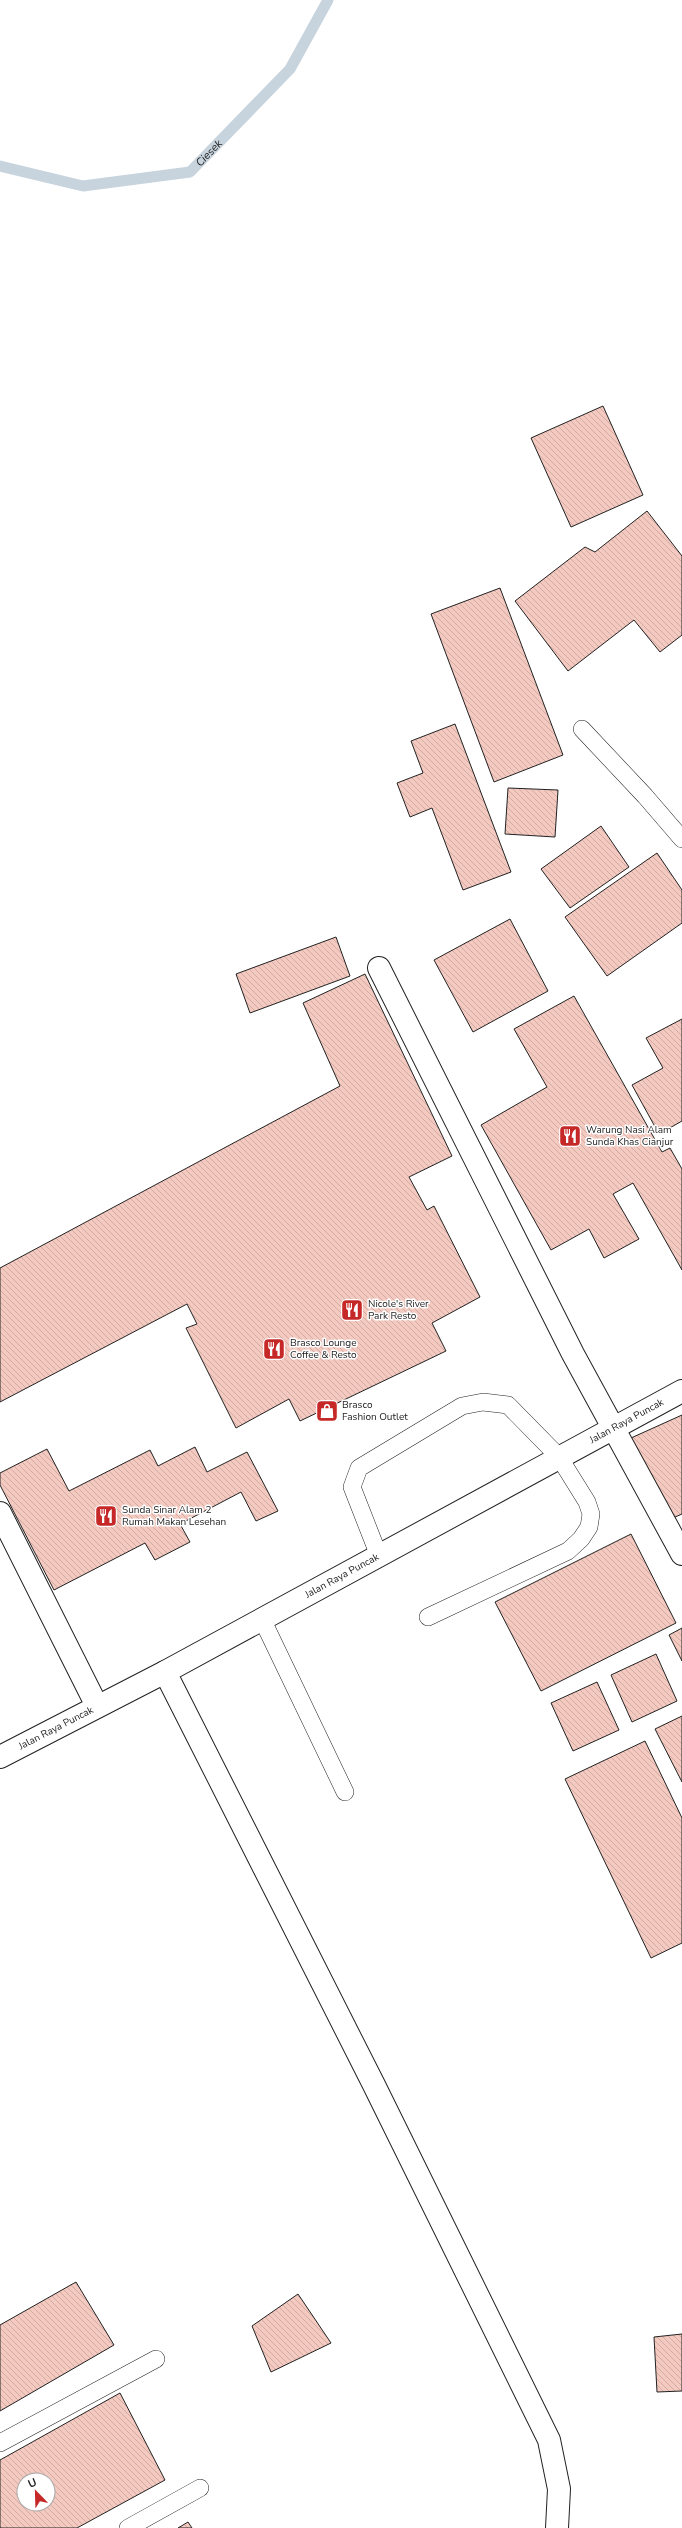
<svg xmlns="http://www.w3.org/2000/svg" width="682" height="2528" viewBox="0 0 682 2528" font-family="'Nunito Sans',sans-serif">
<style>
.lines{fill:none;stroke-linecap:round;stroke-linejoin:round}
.stream{stroke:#c7d3dd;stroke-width:11}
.building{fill:url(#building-back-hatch);stroke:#222;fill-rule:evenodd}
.service-casing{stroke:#222;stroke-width:18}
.minor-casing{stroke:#222;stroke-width:24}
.trunk-casing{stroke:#222;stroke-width:24}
.service{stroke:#fff;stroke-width:17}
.minor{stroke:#fff;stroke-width:22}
.trunk{stroke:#fff;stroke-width:22}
.labels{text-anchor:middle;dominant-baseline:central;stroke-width:3;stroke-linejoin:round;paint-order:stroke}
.poi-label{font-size:10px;fill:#222;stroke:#fff;text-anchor:start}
.street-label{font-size:10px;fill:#222;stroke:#fff}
.water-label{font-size:11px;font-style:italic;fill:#222;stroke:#fff}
</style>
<defs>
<pattern id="building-back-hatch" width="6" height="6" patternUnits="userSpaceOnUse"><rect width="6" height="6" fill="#f3c9c0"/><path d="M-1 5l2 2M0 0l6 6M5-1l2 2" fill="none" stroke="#d0aca5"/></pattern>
</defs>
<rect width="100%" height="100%" fill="#fff"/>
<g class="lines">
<path class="stream" id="s1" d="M0 166 83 186 190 172 290 69 328 0"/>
</g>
<path class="building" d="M603 406 643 495 571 527 531 438Z
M647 511 682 556V635L660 652 634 620 568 671 515 601 585 547 595 552Z
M500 588 563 755 494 782 431 614Z
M455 724 511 872 463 890 432 808 410 817 397 783 423 773 411 741Z
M508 788 558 790 555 837 505 834Z
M601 826 629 867 570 908 541 869Z
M657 853 682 890V923L607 976 565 917Z
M510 919 548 991 473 1032 434 960Z
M336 937 350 976 250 1013 236 974Z
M365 974 452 1156 409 1177 427 1210 434 1206 480 1297 432 1323 446 1351 300 1421 289 1399 236 1428 186 1328 197 1324 187 1304 0 1402V1268L340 1086 303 1003Z
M574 996 662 1152 670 1148 682 1169V1270L633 1183 613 1194 639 1239 604 1258 589 1229 551 1250 481 1125 547 1087 514 1029Z
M682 1019V1121L659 1134 632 1085 663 1068 646 1038Z
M682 1415V1514L668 1520 631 1438Z
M195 1447 207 1472 247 1452 278 1511 256 1521 241 1492 180 1524 190 1542 155 1560 145 1543 54 1590 0 1485V1473L47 1449 69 1491 150 1450 158 1466Z
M631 1534 676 1623 541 1691 495 1602Z
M682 1628V1661L669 1635Z
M656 1654 677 1701 632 1722 611 1675Z
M597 1682 619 1730 573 1751 551 1703Z
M682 1716V1782L655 1729Z
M645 1741 682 1818V1943L651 1958 565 1779Z
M76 2282 114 2345 0 2411V2325Z
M298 2294 331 2343 271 2372 252 2326Z
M682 2334V2391L657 2392 654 2337Z
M120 2393 165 2480 77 2528H0V2460ZM24 2480H48V2504H24Z
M188 2522 192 2528H178Z"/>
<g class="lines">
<g class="service-casing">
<path id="service" d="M582 729 645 796 682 839
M379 1556 352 1487 359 1468 462 1406 483 1402 508 1405 559 1457 587 1502 591 1514 589 1527 581 1539 568 1551 428 1617
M262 1619 345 1792
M0 2443 156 2359
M128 2528 200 2488"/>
</g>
<g class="minor-casing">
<path id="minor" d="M379 968 573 1354 682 1554
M0 1513 97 1706
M165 1672 374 2085 549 2440 559 2489 557 2528"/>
</g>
<g class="trunk-casing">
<g id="trunk">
<path id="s2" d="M0 1757 165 1672 682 1391"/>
</g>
</g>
<use href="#service" class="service"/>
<use href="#minor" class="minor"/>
<use href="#trunk" class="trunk"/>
</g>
<defs>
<g id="restaurant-square" transform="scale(1.15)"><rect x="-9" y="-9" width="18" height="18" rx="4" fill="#c62828" stroke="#fff"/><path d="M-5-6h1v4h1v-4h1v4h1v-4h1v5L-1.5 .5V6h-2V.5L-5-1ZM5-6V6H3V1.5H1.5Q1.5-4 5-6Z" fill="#fff"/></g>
<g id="shop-square" transform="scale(1.15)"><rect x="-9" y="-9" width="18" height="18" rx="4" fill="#c62828" stroke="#fff"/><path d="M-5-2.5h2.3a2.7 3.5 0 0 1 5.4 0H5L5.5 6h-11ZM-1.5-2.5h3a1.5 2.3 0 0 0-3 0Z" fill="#fff"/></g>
</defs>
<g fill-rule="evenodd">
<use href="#restaurant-square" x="570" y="1136"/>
<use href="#restaurant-square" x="352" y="1310"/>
<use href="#restaurant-square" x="274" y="1349"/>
<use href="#shop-square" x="327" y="1411"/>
<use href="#restaurant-square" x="106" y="1516"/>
</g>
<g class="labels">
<g class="poi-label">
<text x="586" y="1130">Warung Nasi Alam<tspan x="586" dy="12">Sunda Khas Cianjur</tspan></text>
<text x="368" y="1304">Nicole's River<tspan x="368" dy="12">Park Resto</tspan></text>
<text x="290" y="1343">Brasco Lounge<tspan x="290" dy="12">Coffee &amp; Resto</tspan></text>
<text x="342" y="1405">Brasco<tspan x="342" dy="12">Fashion Outlet</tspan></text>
<text x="122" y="1510">Sunda Sinar Alam 2<tspan x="122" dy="12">Rumah Makan Lesehan</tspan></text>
</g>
<g class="street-label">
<text stroke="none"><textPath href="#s2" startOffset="711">Jalan Raya Puncak</textPath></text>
<text stroke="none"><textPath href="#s2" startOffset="387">Jalan Raya Puncak</textPath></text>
<text stroke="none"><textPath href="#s2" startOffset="63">Jalan Raya Puncak</textPath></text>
</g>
<g class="water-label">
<text stroke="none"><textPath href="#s1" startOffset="220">Ciesek</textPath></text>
</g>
</g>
<g transform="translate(36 2492) rotate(337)"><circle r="19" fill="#ffffff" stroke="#a7a7a7"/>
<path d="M0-3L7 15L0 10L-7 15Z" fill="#c62828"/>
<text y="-6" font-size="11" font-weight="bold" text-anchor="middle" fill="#222222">U</text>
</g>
</svg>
